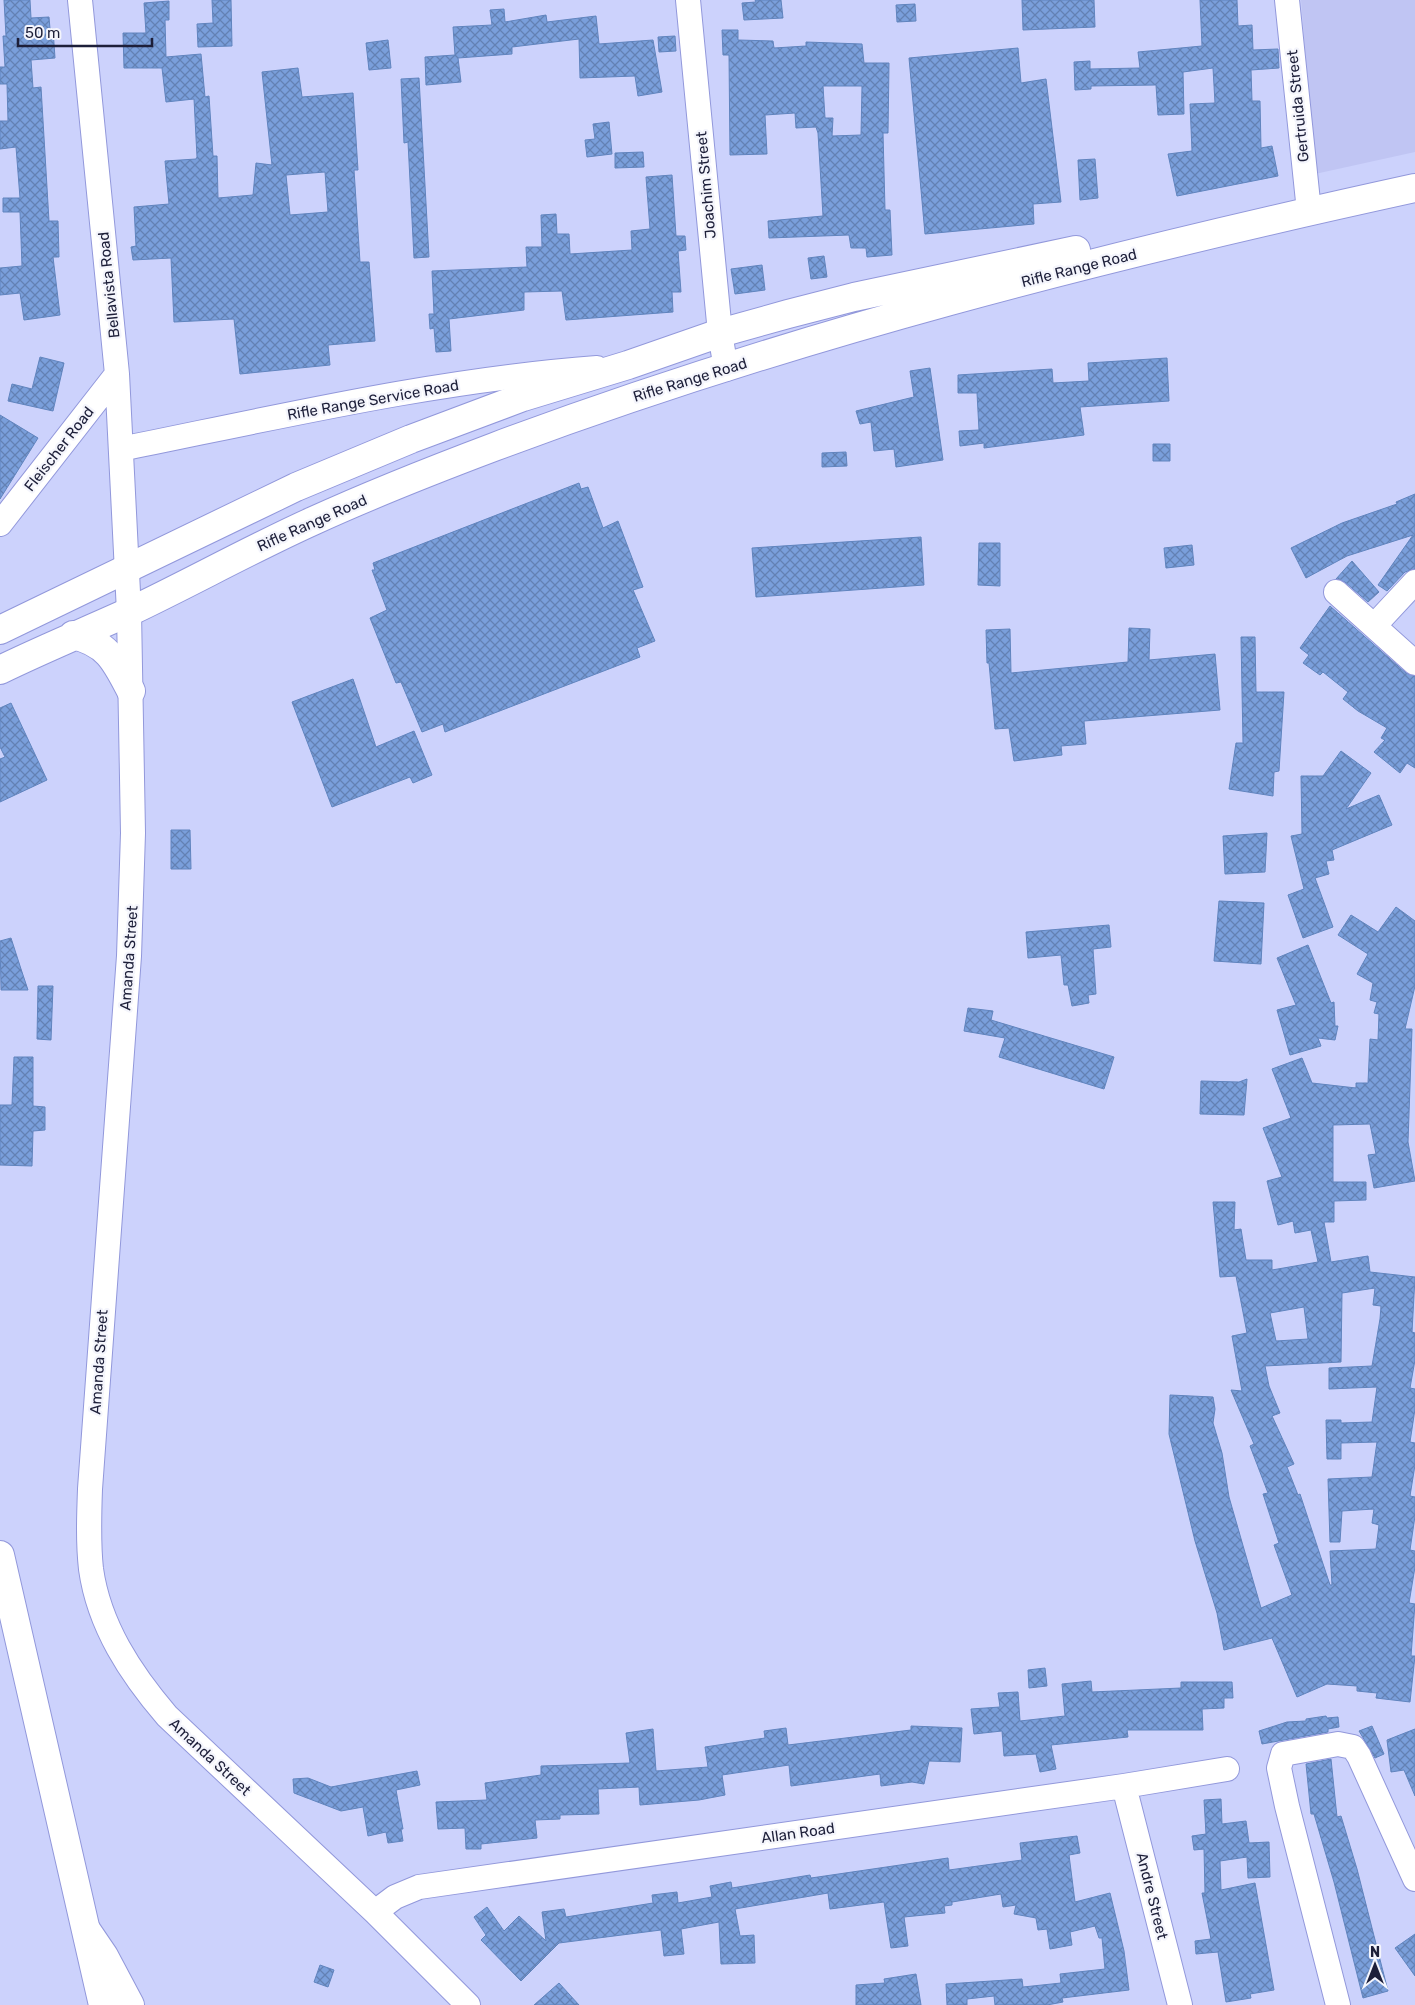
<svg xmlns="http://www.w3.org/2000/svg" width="1415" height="2005" viewBox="0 0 1415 2005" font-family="Rubik,sans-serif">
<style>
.built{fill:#c0c5f3}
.building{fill:url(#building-cross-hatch);stroke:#6084be;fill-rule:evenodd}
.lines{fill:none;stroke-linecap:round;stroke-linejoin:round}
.minor-casing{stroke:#9298db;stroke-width:26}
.major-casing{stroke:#9298db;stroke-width:30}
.highway-casing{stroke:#9298db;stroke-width:30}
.minor{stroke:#fff;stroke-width:24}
.major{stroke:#fff;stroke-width:28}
.highway{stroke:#fff;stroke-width:28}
.labels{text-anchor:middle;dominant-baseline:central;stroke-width:4.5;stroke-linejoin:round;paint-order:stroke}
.street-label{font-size:15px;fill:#1d1f39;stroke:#f4f5fc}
</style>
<defs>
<pattern id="building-cross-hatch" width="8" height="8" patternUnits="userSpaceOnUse" patternTransform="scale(1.25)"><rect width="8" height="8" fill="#7a9fdb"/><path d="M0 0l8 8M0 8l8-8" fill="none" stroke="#6381b3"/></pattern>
</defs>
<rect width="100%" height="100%" fill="#ccd2fc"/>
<path class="built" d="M1301 0H1415V152L1315 174Z"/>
<path class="building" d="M4 0H30L31 18 49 17 50 29H53L55 58 31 60 33 88 41 87 49 221H58L59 257H53L60 315 24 320 20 293 0 295V268L22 266 20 212H3V198H20L16 147 0 149V121H8L7 84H0V67H5L3 36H6Z
M212 0H231L232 46 198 47 197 24 213 23Z
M755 0H781L783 18 744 20 742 3 756 2Z
M1022 0H1094L1095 27 1023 30Z
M1200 0H1237L1238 26 1252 25 1253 50 1278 49 1279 68 1251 70 1252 101H1260L1261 148 1272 146 1278 176 1177 196 1168 154 1192 151 1190 104 1215 103 1213 68 1183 72 1184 114 1158 115 1156 85 1091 86V89L1075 90 1074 62 1090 61V69L1140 68 1138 52 1202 46Z
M169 1V20H165L166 57 201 54 205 97 209 96 213 156H217L218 198 253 195 256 163 272 165 262 72 298 68 302 97 353 93 358 170H354L360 262H369L375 341 328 345 330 365 240 374 234 319 174 322 171 258 133 260 131 247 136 246 134 207 169 204 165 161 196 159 197 157 194 99 166 102 162 68H124L123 33H146L144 3ZM325 172 328 212 290 215 286 175Z
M915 4 916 21 897 22 896 5Z
M504 9 505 22 546 15 547 22 596 16 599 44 653 40 662 92 638 96 635 76 580 78 579 39 512 47V54L458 58 461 82 426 85 425 57 455 55 453 27 492 25 490 10Z
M722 30H738V40L773 41 774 48 806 46V42L862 44 864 63H889L888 133H883L885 210H890L892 255 867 257 866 248H851L849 235 769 238 768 221 823 216 818 133 816 127 796 128 795 113 765 115 767 154 730 155 729 55H723ZM823 86H862L861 135 832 136 833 118H825Z
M675 36 676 51 659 52 658 37Z
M388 40 391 68 369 70 366 43Z
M1018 48 1021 83 1046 79 1061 202 1033 204 1034 224 925 234 909 58Z
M419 78 429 257 414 258 408 142 404 143 401 79Z
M609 122 612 154 587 157 585 140 595 139 593 124Z
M643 152 644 167 615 168V153Z
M1095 159 1098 198 1080 200 1078 160Z
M672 175 676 236H685L686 250 678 251 681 292H672L673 312 566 320 562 291 524 292V310L449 319 451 351 436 352 434 328 430 329 429 314H434L432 271 527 267 526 247H542L541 215 556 214 557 234H569L570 254 632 250 631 231 650 229 646 177Z
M824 256 827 277 811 279 808 258Z
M762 265 765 290 735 294 731 269Z
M40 357 64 363 53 411 8 401 12 384 32 389Z
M1167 358 1169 401 1080 407 1084 435 984 448V443L960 446 959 431 979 430 977 393H958V375L1052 369 1053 383 1089 381 1088 363Z
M930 368 943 460 896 467 894 449 874 451 871 422 860 424 856 411 914 397 910 371Z
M0 415 38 438 0 499Z
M1153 444H1170V461H1153Z
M846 452 847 466 822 467V453Z
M579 483 581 489 588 487 603 528 618 521 643 587 633 590 655 641 637 648 640 657 445 732 443 724 422 732 401 682 396 683 370 618 387 610 372 570H375L373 563Z
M1415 494V569L1405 572 1387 591 1378 585 1413 535 1347 556 1306 578 1291 548 1342 523 1397 504 1396 502Z
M921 537 924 585 756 597 752 548Z
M979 543H1000V586L978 585Z
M1192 545 1194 565 1166 568 1164 548Z
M1352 561 1379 592 1368 602 1345 582 1336 579Z
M1330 606 1406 673 1415 676V768L1407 763 1400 773 1374 752 1385 740 1381 738 1387 728 1358 711 1343 699 1348 692 1323 672 1320 675 1303 663 1309 655 1300 648Z
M1129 628 1150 629 1149 660 1215 654 1220 710 1084 721 1086 744 1061 746 1062 755 1014 761 1009 728 995 729 989 663H987L986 630 1010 629 1011 673 1128 662Z
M1241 637H1255L1256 692H1284L1279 771 1274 772 1273 796 1229 789 1236 743H1243Z
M353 679 376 747 414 731 432 775 413 783 410 777 332 807 292 702Z
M11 703 47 780 0 802V759L5 757 0 747V708Z
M1341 751 1371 773 1346 809 1379 795 1392 825 1332 850 1334 860 1326 861 1329 874 1315 878 1333 927 1303 938 1288 895 1304 889 1291 836 1302 834 1301 776H1323Z
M171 830H190L191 869H171Z
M1267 833 1265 872 1225 874 1223 836Z
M1219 901 1264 903 1261 964 1214 961Z
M1396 907 1415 921V986L1405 1029H1412L1408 1142 1415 1181 1374 1188 1368 1155 1376 1154 1370 1124 1333 1125V1182H1366V1200L1334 1201V1222H1324L1331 1262 1368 1256 1370 1272 1415 1277 1412 1332 1415 1333V1360L1410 1388 1415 1389V1409L1410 1442 1415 1443V1465L1410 1496 1415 1497V1516L1410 1550 1415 1551V1567L1409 1603 1415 1604 1411 1656H1415L1410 1702 1376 1698 1377 1693 1357 1691V1686L1327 1684 1297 1697 1272 1638 1224 1650 1217 1613 1195 1541 1169 1434 1170 1395 1213 1397 1215 1409 1213 1423 1222 1453 1229 1497 1261 1608 1292 1595 1274 1545 1279 1543 1263 1494 1268 1493 1250 1446 1254 1444 1231 1390 1242 1391 1232 1336 1247 1333 1236 1276 1220 1277 1213 1202H1235L1234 1230 1241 1229 1246 1260H1272V1270L1318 1262 1311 1230 1295 1233 1293 1221 1278 1225 1267 1181 1282 1177 1263 1128 1291 1118 1272 1069 1302 1058 1312 1083 1356 1088V1083H1368L1370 1039 1378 1040 1379 1014 1374 1013 1377 1002 1370 1000 1373 983 1357 974 1368 954 1338 935 1351 915 1378 932ZM1375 1288 1373 1305 1381 1306 1380 1319 1372 1366 1329 1368V1389L1377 1387 1372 1422 1341 1423V1420H1326L1327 1459H1341V1443L1377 1442 1372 1477 1328 1479 1330 1542H1340L1342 1511 1374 1509 1372 1523 1379 1525 1376 1549 1330 1551 1332 1585H1330L1300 1494 1298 1495 1287 1467 1294 1464 1272 1416 1280 1413 1269 1386 1265 1366 1341 1362 1342 1293ZM1304 1307 1308 1339 1276 1341 1270 1313Z
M1109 925 1111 947 1093 949 1096 994 1088 995 1089 1003 1072 1006 1068 985H1064L1061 955 1028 958 1026 932Z
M11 938 21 969 28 990H1L0 941Z
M1308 945 1331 1003 1334 1002 1335 1026H1338L1335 1040 1318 1038 1321 1046 1290 1055 1277 1010 1296 1005 1277 958Z
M38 986H53L51 1040 37 1039Z
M968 1008 993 1011 991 1020 1114 1057 1104 1089 999 1057 1005 1038 964 1031Z
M14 1057H33V1106L45 1107V1130L33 1131 32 1166 0 1165V1105H12Z
M1247 1079 1244 1115 1200 1114 1201 1081 1239 1082Z
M1045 1668 1047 1686 1029 1688 1028 1670Z
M1091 1681 1092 1692 1181 1688V1682H1232L1233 1698H1224V1708L1202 1709 1203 1730H1127L1128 1737 1051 1745 1056 1769 1040 1772 1036 1754 1004 1756 1002 1731 974 1734 971 1709 1000 1707 998 1693 1018 1692 1020 1721 1065 1716 1062 1684Z
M1326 1716 1327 1718 1338 1717 1339 1727 1328 1729V1732L1262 1744 1259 1731 1287 1722 1306 1721V1719Z
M911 1726 962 1728 960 1762 929 1761 924 1784 912 1782 881 1786 880 1774 791 1786 789 1765 722 1775 725 1795 699 1800 640 1805 639 1787 598 1789 599 1814 560 1815V1819L535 1820 537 1838 481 1844V1849H466L465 1828 438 1829 436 1802 487 1800 485 1783 541 1775V1766L630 1763 626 1733 653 1729 656 1771 708 1767 705 1747 765 1738 764 1731 786 1728 788 1745 911 1730Z
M1372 1726 1384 1754 1375 1758 1359 1731Z
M1415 1729V1796L1404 1770 1391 1772 1387 1740Z
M1331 1759 1337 1817 1341 1816 1357 1869 1388 1991 1363 1998 1334 1882 1314 1814H1311L1306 1764Z
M417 1771 420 1785 396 1790 403 1829H401L403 1841 388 1843 386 1832 368 1836 363 1807 341 1811 294 1793 293 1779 308 1778 331 1787Z
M1221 1799 1222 1824 1246 1821 1249 1843 1269 1842 1270 1877 1248 1878 1247 1857 1220 1861 1221 1890 1255 1883 1274 1990 1250 1994 1251 1998 1226 2002 1218 1952 1196 1954 1195 1941 1211 1939 1202 1893H1205L1204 1849 1194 1850 1192 1836 1206 1834 1204 1800Z
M1077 1836 1080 1853 1069 1855 1075 1902 1110 1893 1124 1951 1129 1990 1062 1998 1063 2002 1047 2005H995L994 1996 967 1999V2005H947L946 1984 1022 1979 1023 1987 1061 1983 1060 1974 1105 1969 1102 1938H1099L1095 1926 1070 1932 1072 1945 1050 1949 1047 1929 1038 1930 1036 1918 1014 1914 1016 1905 1003 1907 1001 1894 952 1902V1905L944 1906 945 1913 904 1917 908 1946 891 1948 884 1902 830 1909 828 1893 735 1909 740 1936 754 1935 755 1963 721 1964 719 1922 681 1929 684 1954 664 1956 661 1930 559 1943 521 1981 481 1940 486 1935 474 1917 487 1907 504 1931 519 1916 546 1941 542 1912 564 1909 566 1917 653 1903 652 1895 677 1892 678 1903 712 1897 710 1886 731 1882 732 1888 810 1875 811 1878 948 1858 949 1870 1022 1860 1020 1843Z
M1415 1934V1976L1395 1948Z
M320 1965 334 1970 328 1987 314 1982Z
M916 1974 921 2005H856V1985L885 1983 884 1979Z
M559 1983 579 2005H534Z"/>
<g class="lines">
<g class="minor-casing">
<path id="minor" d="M80 0 117 374 129 612 133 833 129 956 90 1489C89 1516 88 1542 91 1569 99 1626 131 1674 167 1716L375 1912 468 2005
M688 0 720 333 726 369
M1287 0 1309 211
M121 449C279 417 436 380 597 368
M0 524 117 374
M1336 592 1415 663
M1374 626 1415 582
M1124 1786 1180 2005
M375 1912 395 1897 419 1887 1124 1786 1227 1769
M1338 2005 1287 1806 1279 1768 1283 1754 1338 1744 1353 1747 1359 1756 1415 1879"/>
</g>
<g class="major-casing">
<path id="major" d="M0 630 296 487 411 439 523 397 628 365 720 333 788 314 854 297 1076 250
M73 635C108 643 116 662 131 691
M0 670C43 649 87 631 131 611 192 582 251 549 313 521 372 494 433 470 494 447 793 335 1104 256 1415 188
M0 1555 103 2005"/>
</g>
<g class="highway-casing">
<path id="highway" d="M87 1931 104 1956 130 2005"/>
</g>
<use href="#minor" class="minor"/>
<use href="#major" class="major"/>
<use href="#highway" class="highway"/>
</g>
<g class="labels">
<g class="street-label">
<text transform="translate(1298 106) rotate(-96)">Gertruida Street</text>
<text transform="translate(706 185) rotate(-95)">Joachim Street</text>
<text transform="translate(1079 268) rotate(-14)">Rifle Range Road</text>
<text transform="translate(109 285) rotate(-96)">Bellavista Road</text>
<text transform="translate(690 380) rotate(-17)">Rifle Range Road</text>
<text transform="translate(373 400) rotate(-10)">Rifle Range Service Road</text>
<text transform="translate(59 449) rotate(-52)">Fleischer Road</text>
<text transform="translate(312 523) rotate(-24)">Rifle Range Road</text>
<text transform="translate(129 958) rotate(-86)">Amanda Street</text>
<text transform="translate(99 1362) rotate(-86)">Amanda Street</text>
<text transform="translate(210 1757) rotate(43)">Amanda Street</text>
<text transform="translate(798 1833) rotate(-8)">Allan Road</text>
<text transform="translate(1152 1896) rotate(76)">Andre Street</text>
</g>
</g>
<g transform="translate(1375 1965)" stroke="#f4f5fc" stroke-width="4" paint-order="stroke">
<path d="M0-4L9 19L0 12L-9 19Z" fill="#1d1f39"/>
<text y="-8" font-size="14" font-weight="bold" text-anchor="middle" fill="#1d1f39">N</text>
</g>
<path d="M18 38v8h134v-8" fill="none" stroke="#1d1f39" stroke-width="2.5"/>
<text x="25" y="38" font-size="15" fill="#1d1f39" stroke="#f4f5fc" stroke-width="4" paint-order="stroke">50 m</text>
</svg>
